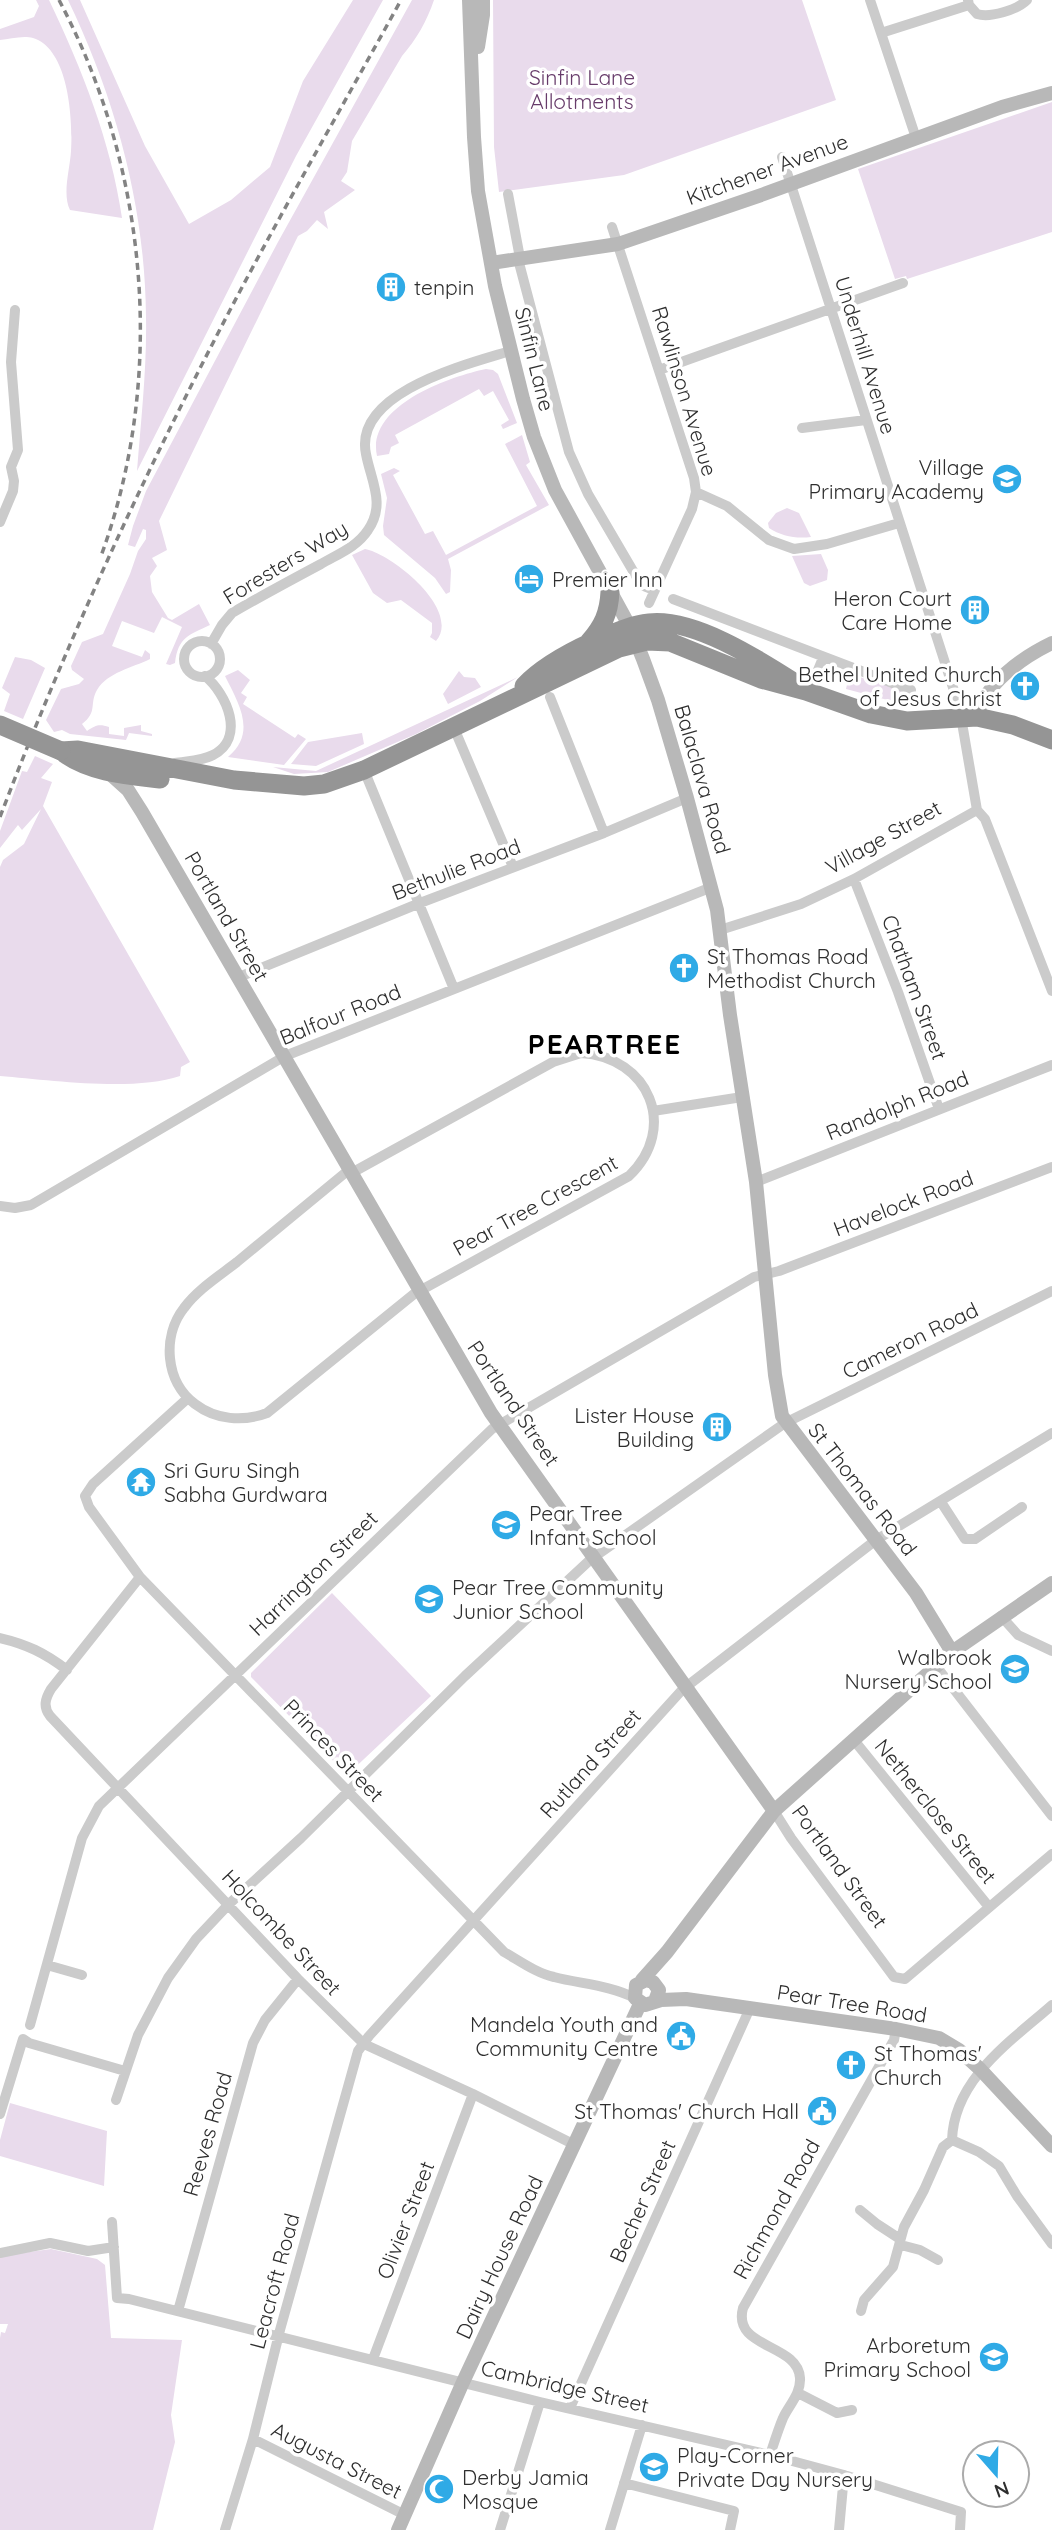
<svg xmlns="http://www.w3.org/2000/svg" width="1052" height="2530" viewBox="0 0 1052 2530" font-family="Quicksand,sans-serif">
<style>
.green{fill:#e9dbec}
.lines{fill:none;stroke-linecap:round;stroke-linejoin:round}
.street{stroke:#cbcbcb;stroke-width:10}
.secondary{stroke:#b8b8b8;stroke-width:14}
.highway{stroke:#959595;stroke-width:19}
.rail{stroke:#838383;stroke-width:3.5;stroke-dasharray:7 5;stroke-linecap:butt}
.highway-bridge{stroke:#959595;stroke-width:19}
.labels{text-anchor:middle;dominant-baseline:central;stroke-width:7;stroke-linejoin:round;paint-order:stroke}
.park-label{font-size:21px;fill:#673b6a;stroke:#fff}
.street-label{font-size:21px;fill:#2e2e2e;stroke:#fff}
.poi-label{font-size:21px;fill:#2e2e2e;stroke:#fff;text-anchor:start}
.district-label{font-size:28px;font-weight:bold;letter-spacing:2px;fill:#000;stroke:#fff}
</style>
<rect width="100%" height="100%" fill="#fff"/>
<path class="green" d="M36 0H49C82 69 111 142 122 218L70 210C62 194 70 169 71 151 73 120 69 49 33 38 23 35 10 39 0 40V29L34 17 39 6Z
M68 0H80L145 146 189 224 231 200 270 167 303 81 353 0H383L296 156 137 471C141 420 147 368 146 317 145 206 116 100 68 0Z
M412 0H434C427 21 416 40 402 56L352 141 347 172 341 181 355 190 324 212 328 229 317 220 307 231 298 236 159 521 167 550 152 558 157 566 150 576 152 592 168 618 172 620 199 604 210 625C189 635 178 637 175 663L170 665 166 664 182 627 162 617 154 633 122 621 112 646 142 657 145 650 150 654V659C132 668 108 672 97 690 89 704 98 712 82 724L87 731C96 725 99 724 109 727V734L124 736V728L141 725V731L152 734V736L129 733 126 740 70 734 62 730 54 732 46 720 61 689 79 684 84 679 72 670 71 666 82 642 103 634 130 574 138 551 146 539V530L143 529 135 547 128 545 133 526 146 491 278 242Z
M493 0H802L836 100 624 175 499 192 494 147Z
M1052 102V232L907 279 906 276 895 279 858 169Z
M486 369 493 370 498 374 517 423 503 429 501 425 509 420 493 391 484 396 479 389 395 435 399 443 391 447 389 454 377 456C366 406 448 377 486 369Z
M522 435 530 462 526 465 549 505 448 559 451 570 450 592 446 594 435 578 384 535 383 526 387 498 381 474 394 468 400 471 393 475 425 534 433 531 446 555 537 506 505 444Z
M787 508 799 513 811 537C796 539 781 536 769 528L768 523 776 513Z
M365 549C392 554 462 610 436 641L430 637 432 633V623L401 600 387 603 373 593 352 555Z
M821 554 828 570 827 580 810 586 804 583 792 556Z
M15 657 31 660 45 668 23 719 4 711 10 694 2 688Z
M238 670 250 680 241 693 247 697 243 704 295 738 298 734 306 739 284 765 228 757C257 733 239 704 225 676Z
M459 671 464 677 475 678 481 687 448 704 443 694Z
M853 675 912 693 899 703 846 689 848 680Z
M518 677 480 701 416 734 328 772 294 774 273 767 316 771Z
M362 733 364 744 316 766 291 764 308 742Z
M35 756 53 764 41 778 52 782 43 806 190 1062 181 1067 180 1076C133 1092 50 1080 0 1076V867L3 860 24 844 41 809 22 830 18 825 0 848V831L22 771 27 772Z
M332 1593 431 1696 347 1775 251 1677V1673Z
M10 2103 107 2131 104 2186 0 2156V2140Z
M51 2249 97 2259 105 2265 111 2338 182 2340 171 2415 175 2442 153 2530H0V2338L1 2332 5 2333 8 2324H0V2256Z"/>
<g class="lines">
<path class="street" d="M870 0 916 138
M969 5 977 14C990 18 1017 10 1027 0
M881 33 969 5 968 0
M782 157 957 700
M508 194 520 258
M612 227 694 478 696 492 692 509 649 603
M518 259 569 452 588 494 636 576 644 586 654 590
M659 370 903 283
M802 428 866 420
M696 492 727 506 769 540 794 549 827 544 899 523
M0 522 13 491 14 481 11 467 18 450 11 362 15 310
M673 599 911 690
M184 659a18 18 0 1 1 36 0a18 18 0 1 1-36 0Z
M211 644 222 625 232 613C261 596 291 580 321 564 338 554 357 547 368 530 386 504 371 481 366 454 353 392 468 364 510 351
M809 692 823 658
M550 697 604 833
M961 717 977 810 985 819 1052 991
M454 728 513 867
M175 763C187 761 202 761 213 755 246 738 227 694 205 676
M364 770 454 989
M854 879 898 992 939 1109
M720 930 801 904 854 879 977 810
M239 977 420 903 604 833 687 798
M581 1053C649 1057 679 1128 629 1176L414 1294 267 1413C243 1422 216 1420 195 1404 165 1382 162 1336 184 1308 197 1290 219 1276 237 1262 273 1232 309 1203 345 1173L357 1170 553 1062Z
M653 1111 742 1097
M756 1182 1052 1065
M0 1206 15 1208 31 1205 285 1056 712 887
M188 1398 93 1484 85 1496 89 1507 140 1577 504 1952C520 1961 536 1973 554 1977 581 1984 609 1985 635 1998
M941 1502 965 1539H975L1022 1507
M140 1577 51 1689C45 1699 43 1707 50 1716L298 1979 364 2044 473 2094 575 2145
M1001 1616 1018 1635 1052 1651
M0 1638C26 1644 45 1653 67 1670
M936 1666 1052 1816
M853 1739 989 1907
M774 1811 791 1838 894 1977 905 1979 1052 1854
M47 1965 82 1975
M30 2025 82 1838 99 1806 492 1429 754 1277 779 1271 1052 1167
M116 2100 138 2035 168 1978 196 1939 229 1904 301 1838 465 1676 590 1560 785 1423 1052 1291
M0 2114 23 2039 29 2043 125 2071
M952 2140C954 2079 1010 2042 1052 2005
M952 2140 979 2152 999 2166 1017 2196 1052 2244
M860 2210 877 2224 900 2239
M112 2222 117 2298 129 2299 540 2402 770 2455 844 2475 961 2512 960 2530
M901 2245 920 2250 938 2260
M0 2253 50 2243 88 2251 114 2247
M178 2311 253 2043 265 2020 298 1979
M861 2311 864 2300 893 2267 904 2227 924 2190 943 2147 952 2140
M373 2359 473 2094
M798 2393 837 2413 852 2410
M570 2408 750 2008
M253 2439 405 2515
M770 2455C774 2443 778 2430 783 2418 789 2405 801 2394 800 2378 798 2343 732 2349 743 2308L894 2040 896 2029
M624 2483 734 2511 730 2530
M225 2530 253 2439 280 2330 358 2051 369 2036 682 1690 876 1540 1052 1433
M500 2530 540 2402
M610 2530 642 2425
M839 2530 844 2475"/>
<path class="secondary" d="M469 0 474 137 478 191 495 286 523 399 534 437 555 490 630 627 643 659 658 700 687 798 717 910 730 1015 756 1182 775 1375 782 1416 916 1593 952 1652
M478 47 483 15V0
M491 263 618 244 764 194 1002 107 1052 93
M977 717C984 684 1023 657 1052 643
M108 772 128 790 142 812 491 1413 774 1811
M642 1980 667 1952 774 1811 952 1652 1052 1583
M655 2001 659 1990 653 1982 646 1980 636 1985 635 1998 645 2005 661 2000 686 1999 896 2029 939 2038 959 2050 980 2069 1052 2146
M398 2530 463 2382 640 2004"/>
<path class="highway" d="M589 642C603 626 609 613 610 592
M524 686C542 667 568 653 592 642 610 635 629 625 649 623 693 618 756 658 792 681
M61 751 78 750 234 780 304 786 324 784 364 770 619 648 647 641 670 642 761 679 806 691 871 714 907 721 977 717 1013 725 1052 740
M65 754C93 773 127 775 160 779"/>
<path class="rail" d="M59 0C148 168 167 376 101 556
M0 817C62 654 135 494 215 339 274 224 339 113 401 0"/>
<path class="highway-bridge" d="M0 725 61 751"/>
</g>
<defs>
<g id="building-disc" transform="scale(1.575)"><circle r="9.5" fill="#2faae6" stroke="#fff"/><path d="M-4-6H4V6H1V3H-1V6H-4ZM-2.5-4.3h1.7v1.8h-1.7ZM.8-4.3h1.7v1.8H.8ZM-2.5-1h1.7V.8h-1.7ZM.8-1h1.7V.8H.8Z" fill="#fff"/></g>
<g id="school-disc" transform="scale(1.575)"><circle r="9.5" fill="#2faae6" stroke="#fff"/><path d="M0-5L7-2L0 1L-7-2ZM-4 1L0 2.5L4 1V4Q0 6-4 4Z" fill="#fff"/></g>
<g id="hotel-disc" transform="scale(1.575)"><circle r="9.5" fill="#2faae6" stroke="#fff"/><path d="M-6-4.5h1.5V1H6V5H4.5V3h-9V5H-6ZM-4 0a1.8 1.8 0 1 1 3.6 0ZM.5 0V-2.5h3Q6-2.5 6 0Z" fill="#fff"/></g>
<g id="church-disc" transform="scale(1.575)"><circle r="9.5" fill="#2faae6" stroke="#fff"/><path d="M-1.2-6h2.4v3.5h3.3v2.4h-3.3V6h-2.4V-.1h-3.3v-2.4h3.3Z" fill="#fff"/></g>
<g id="temple-disc" transform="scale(1.575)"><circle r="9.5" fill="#2faae6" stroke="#fff"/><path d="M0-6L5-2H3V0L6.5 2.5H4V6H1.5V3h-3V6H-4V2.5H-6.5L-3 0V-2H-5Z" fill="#fff"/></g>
<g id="civic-disc" transform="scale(1.575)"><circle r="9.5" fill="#2faae6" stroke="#fff"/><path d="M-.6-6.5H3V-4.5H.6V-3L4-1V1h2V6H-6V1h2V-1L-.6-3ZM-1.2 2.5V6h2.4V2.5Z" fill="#fff"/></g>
<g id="mosque-disc" transform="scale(1.575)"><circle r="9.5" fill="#2faae6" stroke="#fff"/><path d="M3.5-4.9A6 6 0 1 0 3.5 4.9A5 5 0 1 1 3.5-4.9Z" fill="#fff"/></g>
</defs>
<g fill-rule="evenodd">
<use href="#building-disc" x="391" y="287"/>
<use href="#school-disc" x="1007" y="479"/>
<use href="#hotel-disc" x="529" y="579"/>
<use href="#building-disc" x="975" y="610"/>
<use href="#church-disc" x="1025" y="686"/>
<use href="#church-disc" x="684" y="968"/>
<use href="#building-disc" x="717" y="1427"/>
<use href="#temple-disc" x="141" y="1482"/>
<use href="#school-disc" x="506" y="1525"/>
<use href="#school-disc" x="429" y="1599"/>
<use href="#school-disc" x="1015" y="1669"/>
<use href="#civic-disc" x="681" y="2036"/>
<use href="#church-disc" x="851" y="2065"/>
<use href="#civic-disc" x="822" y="2111"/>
<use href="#school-disc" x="994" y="2357"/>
<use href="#school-disc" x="654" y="2467"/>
<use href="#mosque-disc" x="439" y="2489"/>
</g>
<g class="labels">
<g class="park-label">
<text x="582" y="77">Sinfin Lane<tspan x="582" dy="24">Allotments</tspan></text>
</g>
<g class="street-label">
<text transform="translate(767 169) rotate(-20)">Kitchener Avenue</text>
<text transform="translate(866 355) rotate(73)">Underhill Avenue</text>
<text transform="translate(535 359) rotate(76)">Sinfin Lane</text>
<text transform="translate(685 391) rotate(73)">Rawlinson Avenue</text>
<text transform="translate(285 562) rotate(-31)">Foresters Way</text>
<text transform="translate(703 779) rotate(74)">Balaclava Road</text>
<text transform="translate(883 837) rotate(-29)">Village Street</text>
<text transform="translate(456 869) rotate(-21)">Bethulie Road</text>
<text transform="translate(227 916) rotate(60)">Portland Street</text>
<text transform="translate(915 987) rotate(70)">Chatham Street</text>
<text transform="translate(340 1014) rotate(-22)">Balfour Road</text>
<text transform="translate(897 1105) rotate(-22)">Randolph Road</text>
<text transform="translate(903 1203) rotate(-21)">Havelock Road</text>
<text transform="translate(535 1205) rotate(-29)">Pear Tree Crescent</text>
<text transform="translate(910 1340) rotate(-26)">Cameron Road</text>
<text transform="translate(514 1403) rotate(56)">Portland Street</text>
<text transform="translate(863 1489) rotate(52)">St Thomas Road</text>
<text transform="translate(313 1573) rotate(-44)">Harrington Street</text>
<text transform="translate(334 1750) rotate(46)">Princes Street</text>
<text transform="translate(590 1763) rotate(-48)">Rutland Street</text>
<text transform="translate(936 1811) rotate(51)">Netherclose Street</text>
<text transform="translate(840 1866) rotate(54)">Portland Street</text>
<text transform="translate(282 1932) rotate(47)">Holcombe Street</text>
<text transform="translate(852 2003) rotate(9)">Pear Tree Road</text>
<text transform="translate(207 2134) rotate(-74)">Reeves Road</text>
<text transform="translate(642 2201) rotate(-66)">Becher Street</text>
<text transform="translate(776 2209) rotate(-61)">Richmond Road</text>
<text transform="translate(405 2220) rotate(-69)">Olivier Street</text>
<text transform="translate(499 2257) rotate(-65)">Dairy House Road</text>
<text transform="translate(274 2281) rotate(-75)">Leacroft Road</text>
<text transform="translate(565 2386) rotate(13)">Cambridge Street</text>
<text transform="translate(337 2460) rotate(27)">Augusta Street</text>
</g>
<g class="poi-label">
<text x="414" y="287">tenpin</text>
<text x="984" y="467" text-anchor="end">Village<tspan x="984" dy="24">Primary Academy</tspan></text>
<text x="552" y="579">Premier Inn</text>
<text x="952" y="598" text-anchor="end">Heron Court<tspan x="952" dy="24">Care Home</tspan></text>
<text x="1002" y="674" text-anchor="end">Bethel United Church<tspan x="1002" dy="24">of Jesus Christ</tspan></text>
<text x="707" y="956">St Thomas Road<tspan x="707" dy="24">Methodist Church</tspan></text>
<text x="694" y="1415" text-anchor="end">Lister House<tspan x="694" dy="24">Building</tspan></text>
<text x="164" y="1470">Sri Guru Singh<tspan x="164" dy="24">Sabha Gurdwara</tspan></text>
<text x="529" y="1513">Pear Tree<tspan x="529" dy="24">Infant School</tspan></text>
<text x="452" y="1587">Pear Tree Community<tspan x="452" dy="24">Junior School</tspan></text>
<text x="992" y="1657" text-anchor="end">Walbrook<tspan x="992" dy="24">Nursery School</tspan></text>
<text x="658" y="2024" text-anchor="end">Mandela Youth and<tspan x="658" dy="24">Community Centre</tspan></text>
<text x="874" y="2053">St Thomas'<tspan x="874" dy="24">Church</tspan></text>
<text x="799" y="2111" text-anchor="end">St Thomas' Church Hall</text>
<text x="971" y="2345" text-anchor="end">Arboretum<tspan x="971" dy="24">Primary School</tspan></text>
<text x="677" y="2455">Play-Corner<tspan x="677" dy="24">Private Day Nursery</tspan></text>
<text x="462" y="2477">Derby Jamia<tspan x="462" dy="24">Mosque</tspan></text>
</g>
<g class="district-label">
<text x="605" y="1043">PEARTREE</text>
</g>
</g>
<g transform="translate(996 2474) rotate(160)"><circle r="33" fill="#ffffff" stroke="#ababab" stroke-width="2"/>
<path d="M0-5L12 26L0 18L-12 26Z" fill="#2faae6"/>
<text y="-10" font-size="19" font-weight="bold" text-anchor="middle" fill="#2e2e2e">N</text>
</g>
</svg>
